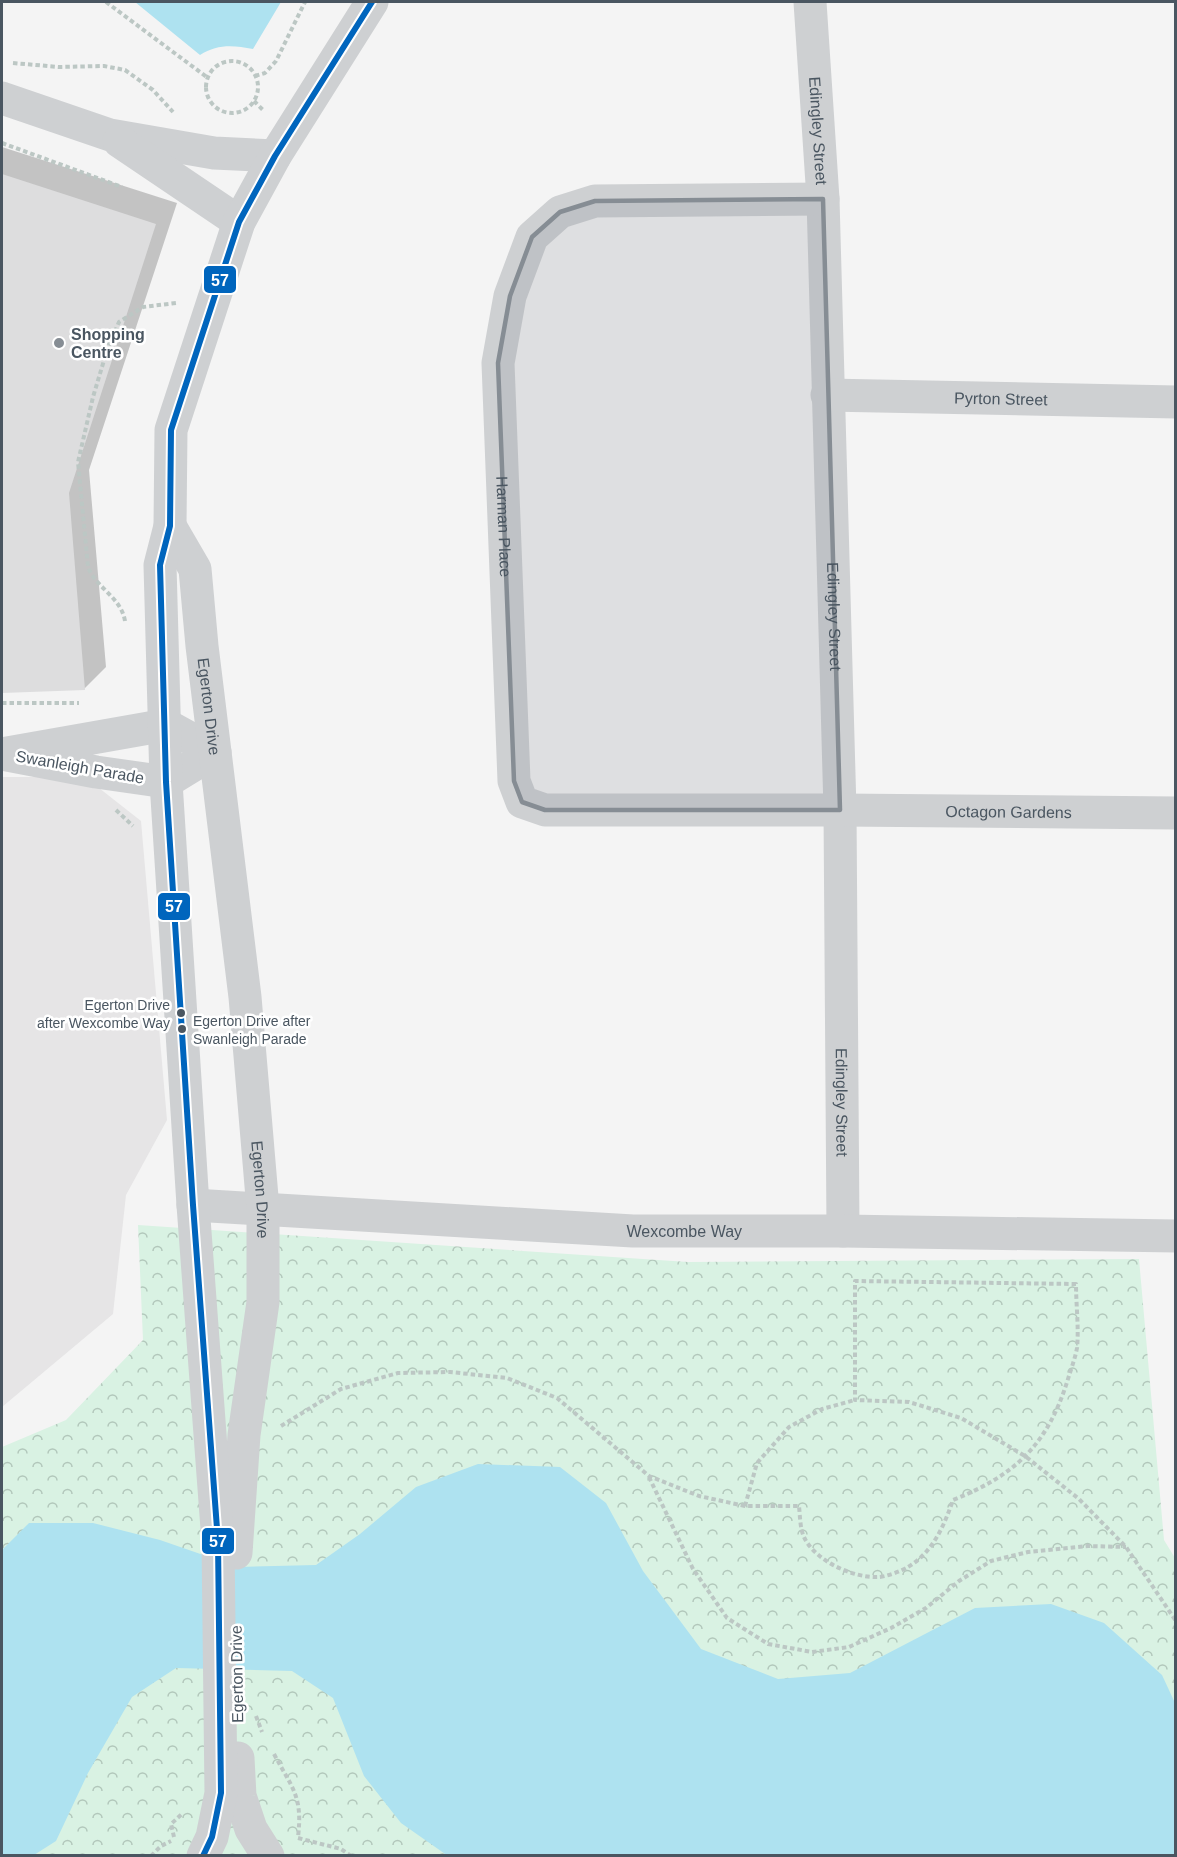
<svg xmlns="http://www.w3.org/2000/svg" width="1177" height="1857" viewBox="0 0 1177 1857" font-family="Arial,sans-serif">
<style>
.education{fill:#e6e5e6}
.forest{fill:url(#forest-crowns)}
.water{fill:#aee2f0}
.shadow{fill:#0003}
.building{fill:#ddddde}
.lines{fill:none;stroke-linecap:round;stroke-linejoin:round}
.path{stroke:#bcc7c4;stroke-width:4;stroke-dasharray:4.5 3;stroke-linecap:butt}
.minor{stroke:#ced0d2;stroke-width:33}
.tertiary{stroke:#ced0d2;stroke-width:33}
.bus-1-casing{stroke:#fff;stroke-width:10}
.bus-1{stroke:#0065bd;stroke-width:6}
.marked{fill:#868d94;fill-opacity:0.2;stroke:#868d94;stroke-width:4.5;stroke-linejoin:round}
.poi-dot{fill:#868d94;stroke:#fff;stroke-width:2}
.bus-dot{fill:#4a5661;stroke:#fff;stroke-width:2}
.labels{text-anchor:middle;dominant-baseline:central;stroke-width:5;stroke-linejoin:round;paint-order:stroke}
.bus-label{font-size:14px;fill:#4a5661;stroke:#fff;text-anchor:end}
.street-label{font-size:16px;fill:#4a5661;stroke:#fff}
.poi-label{font-size:16px;font-weight:bold;fill:#4a5661;stroke:#fff;text-anchor:start}
.line-badge{stroke:#fff;stroke-width:2}
.badge-label{font-size:16px;text-anchor:middle;font-weight:bold;fill:#fff}
</style>
<defs>
<pattern id="forest-crowns" width="20" height="18" patternUnits="userSpaceOnUse" patternTransform="scale(1.5)"><rect width="20" height="18" fill="#d9f2e3"/><path d="M2 6a3 3 0 1 1 6 0M12 15a3 3 0 1 1 6 0" fill="none" stroke="#b2c7bb"/></pattern>
</defs>
<rect width="100%" height="100%" fill="#f4f4f4"/>
<path class="education" d="M2 777H85L141 821 167 1120 126 1195 113 1314 2 1407Z"/>
<path class="forest" d="M138 1225 688 1262 1139 1259 1164 1540 1175 1558V1855H2V1447L66 1420 143 1340Z"/>
<path class="water" d="M135 2H281L253 49C233 45 217 44 200 55Z
M478 1464 560 1467 606 1503 643 1571 701 1649 778 1679 850 1673 975 1608 1051 1604 1104 1623 1162 1675 1175 1703V1855L448 1856 401 1823 364 1776 333 1698 292 1671 176 1668 132 1697 88 1773 56 1841 34 1855 2 1856V1550L29 1523H93L160 1540 238 1567 316 1565 360 1534 416 1487Z"/>
<path class="shadow" d="M2 147 177 203 89 470 106 667 84 689 2 691Z"/>
<path class="building" d="M2 174 156 224 69 493 85 690 2 693Z"/>
<g class="lines">
<path class="path" d="M106 2 208 78
M206 87a26 26 0 1 1 52 0a26 26 0 1 1-52 0Z
M13 63 59 67 104 66 125 70 153 90 173 112
M255 76 265 73 276 61 305 2
M254 101 264 111
M2 143 122 187
M125 621C121 597 96 588 88 567L78 462 93 397 108 347 119 322 143 307 176 303
M2 703H79
M116 810 133 826
M281 1426 341 1389 398 1373 450 1372 507 1378 557 1398 649 1476 699 1496 745 1506H799C800 1515 800 1529 804 1537 815 1561 853 1578 878 1577 886 1577 901 1571 908 1567 933 1552 944 1526 953 1500 1016 1475 1048 1444 1068 1379 1071 1369 1075 1359 1077 1348 1079 1328 1076 1305 1076 1284L855 1281V1400L909 1402 961 1418 1025 1456 1079 1499 1126 1547 1176 1621
M649 1477 693 1569 727 1618 768 1644 812 1652 849 1647 891 1628 926 1608 959 1581 991 1561 1028 1552 1088 1546 1126 1547
M745 1506 757 1463 789 1427 822 1409 855 1400
M256 1716 262 1732
M274 1754C292 1788 303 1796 298 1837
M174 1837 171 1824 182 1814
M298 1838 341 1849 351 1856
M151 1856 161 1846 171 1841"/>
<g class="minor">
<path id="s1" d="M810 2 823 199 840 810 843 1231"/>
<path id="s2" d="M823 199 595 201 560 212 532 237 510 296 498 363 514 781 522 802 545 810H840L1176 813"/>
<path id="s3" d="M827 395 1176 402"/>
<path d="M166 725 215 752 166 782 96 772 2 754Z"/>
<path id="s4" d="M193 1205 633 1231H843L1176 1236"/>
</g>
<g class="tertiary">
<path d="M2 98 110 135 214 153 275 156"/>
<path d="M119 141 239 222"/>
<path id="s5" d="M170 526 195 569 202 646 245 997 263 1209V1302L244 1435 236 1553"/>
<path d="M238 1758 240 1796 251 1829 268 1856"/>
<path d="M203 1856 212 1837 221 1793 218 1542 193 1205 166 782 160 565 170 526 171 430 239 222 275 156 372 2"/>
</g>
<g class="bus-1-casing">
<path id="bus-1" d="M203 1856 212 1837 221 1793 218 1542 193 1205 166 782 160 565 170 526 171 430 239 222 275 156 372 2"/>
</g>
<use href="#bus-1" class="bus-1"/>
</g>
<path class="marked" d="M823 199 840 810H545L522 802 514 781 498 363 510 296 532 237 560 212 595 201Z"/>
<circle class="poi-dot" cx="59" cy="343" r="6"/>
<g class="bus-dot">
<circle cx="181" cy="1013" r="5"/>
<circle cx="182" cy="1029" r="5"/>
</g>
<g class="labels">
<g class="bus-label">
<text x="170" y="1005">Egerton Drive<tspan x="170" dy="18">after Wexcombe Way</tspan></text>
<text x="193" y="1021" text-anchor="start">Egerton Drive after<tspan x="193" dy="18">Swanleigh Parade</tspan></text>
</g>
<g class="street-label">
<text stroke="none"><textPath href="#s1" startOffset="129">Edingley Street</textPath></text>
<text stroke="none"><textPath href="#s3" startOffset="174">Pyrton Street</textPath></text>
<text stroke="none"><textPath href="#s2" startOffset="597">Harman Place</textPath></text>
<text stroke="none"><textPath href="#s1" startOffset="615">Edingley Street</textPath></text>
<text stroke="none"><textPath href="#s5" startOffset="188">Egerton Drive</textPath></text>
<text transform="translate(80 767) rotate(10)">Swanleigh Parade</text>
<text stroke="none"><textPath href="#s2" startOffset="1362">Octagon Gardens</textPath></text>
<text stroke="none"><textPath href="#s1" startOffset="1101">Edingley Street</textPath></text>
<text stroke="none"><textPath href="#s5" startOffset="674">Egerton Drive</textPath></text>
<text stroke="none"><textPath href="#s4" startOffset="492">Wexcombe Way</textPath></text>
<text transform="translate(237 1674) rotate(-91)">Egerton Drive</text>
</g>
<g class="poi-label">
<text x="71" y="334">Shopping<tspan x="71" dy="18">Centre</tspan></text>
</g>
</g>
<g class="line-badge">
<rect x="203" y="265" width="34" height="29" rx="6" fill="#0065bd"/>
<rect x="157" y="892" width="34" height="29" rx="6" fill="#0065bd"/>
<rect x="201" y="1527" width="34" height="28" rx="6" fill="#0065bd"/>
</g>
<g class="badge-label">
<text x="220" y="286">57</text>
<text x="174" y="912">57</text>
<text x="218" y="1547">57</text>
</g>
<rect width="1177" height="1857" fill="none" stroke="#4a5661" stroke-width="6"/>
</svg>
